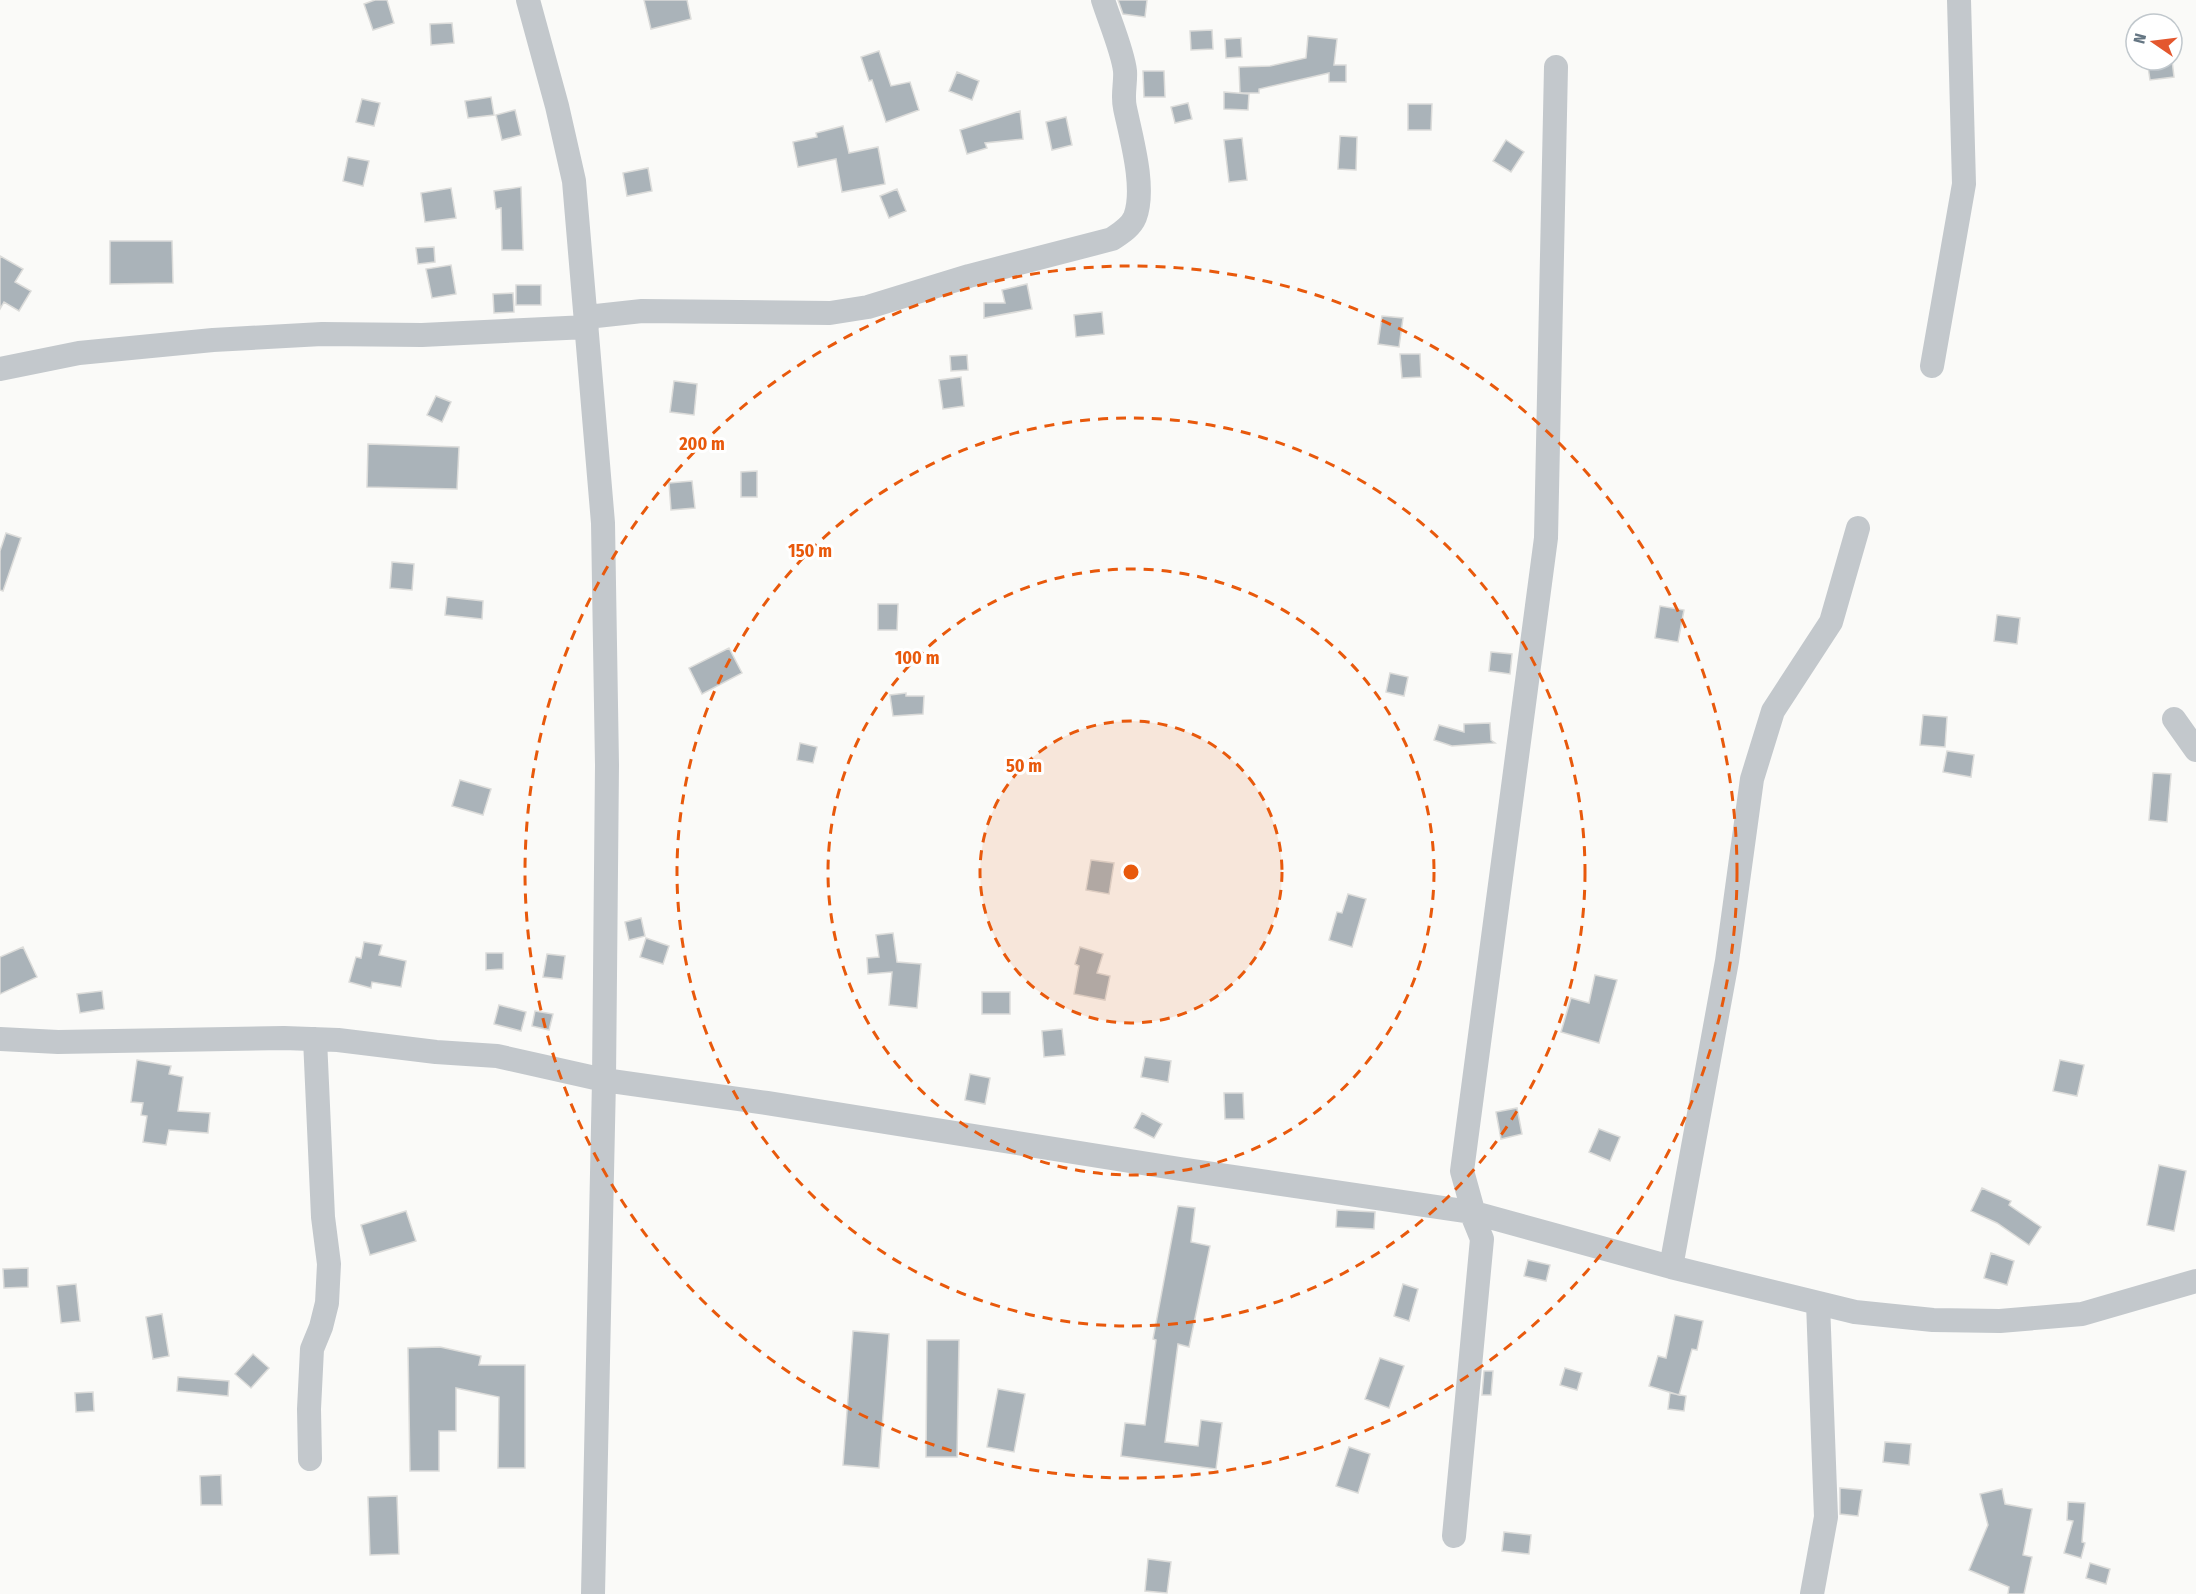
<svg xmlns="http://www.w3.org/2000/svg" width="2196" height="1594" viewBox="0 0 2196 1594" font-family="'Fira Sans Condensed',sans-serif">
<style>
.building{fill:#aab3b9;stroke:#dcdcda;stroke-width:1.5}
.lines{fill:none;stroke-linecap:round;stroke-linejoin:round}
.street{stroke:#c3c8cc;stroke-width:24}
.ring{fill:none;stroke:#e8590c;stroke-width:3;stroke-dasharray:10 8}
.centre{fill:#e8590c;stroke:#fff;stroke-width:3}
.ring-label{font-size:18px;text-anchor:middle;font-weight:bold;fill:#e8590c;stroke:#fff;stroke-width:6;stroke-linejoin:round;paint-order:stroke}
</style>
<rect width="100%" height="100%" fill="#fafaf8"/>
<path class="building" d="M375 0H387L394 23 373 30 364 4Z
M644 0H687L691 19 651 29Z
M1118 0H1147L1145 17 1123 14Z
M452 23 454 43 431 45 430 24Z
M1212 30 1213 49 1191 50 1190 31Z
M1308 36 1337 39 1334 65H1346V82H1329V73L1259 89V93H1240L1239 67 1270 66 1306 58Z
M1241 38 1242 57 1226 58 1225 39Z
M879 51 891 86 910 82 919 110 886 122 872 80 869 81 861 57Z
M2147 60H2172L2174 77 2150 80Z
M1143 71H1164L1165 97H1144Z
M957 72 979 81 972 100 949 91Z
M1224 92 1249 94 1248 110 1224 109Z
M491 97 494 115 468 118 465 101Z
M362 99 380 103 374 126 356 122Z
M1188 103 1192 119 1175 123 1171 107Z
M1408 104H1432L1431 130H1408Z
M515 110 521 135 502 140 496 115Z
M1020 111 1023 139 985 143 987 148 967 154 960 130Z
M1066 117 1072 145 1052 150 1046 122Z
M843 126 849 153 878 147 885 184 842 192 836 159 798 167 793 142 817 137 816 133Z
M1340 136 1357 137 1356 170 1338 169Z
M1242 138 1247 180 1229 182 1224 140Z
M1506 140 1524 152 1511 172 1493 161Z
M348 157 369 161 363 186 343 181Z
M648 168 652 191 627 196 623 173Z
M521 187 523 250H502L501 208 496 209 494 191Z
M451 188 456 218 425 222 421 193Z
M897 189 906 211 889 218 880 196Z
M110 241H172L173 283 110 284Z
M434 247 435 262 418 264 416 248Z
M0 256 23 269 15 282 31 291 19 311 4 302 0 309Z
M451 265 456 294 432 298 426 269Z
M1027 284 1032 309 984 318V303H1005L1002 290Z
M516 285H541V305H516Z
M513 293 514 312 494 313 493 294Z
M1102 312 1104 334 1076 337 1074 315Z
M1382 316 1403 318 1399 347 1378 344Z
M1400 354H1420L1421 377 1402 378Z
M967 355 968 370 951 371 950 356Z
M961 377 964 406 943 409 939 380Z
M674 381 697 384 694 415 670 412Z
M436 396 451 402 442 422 427 415Z
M368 444 459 447 457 489 367 487Z
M757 471V497H741V472Z
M692 481 695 508 671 510 669 483Z
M6 533 21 538 3 591 0 590V551Z
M392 562 414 564 412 590 390 588Z
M447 597 483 601 482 619 445 615Z
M878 604H898L897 630H878Z
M1660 606 1684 610 1678 642 1655 638Z
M1997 615 2020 618 2017 644 1994 641Z
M729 648 742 673 702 694 689 668Z
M1491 652 1512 654 1510 674 1489 671Z
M1390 673 1408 677 1404 696 1386 692Z
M906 693V696H924L923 714 893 716 890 695Z
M1923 715 1947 717 1945 747 1920 745Z
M1490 723 1491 740 1495 743 1452 746 1434 740 1439 725 1464 732V724Z
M800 743 817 747 813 763 797 760Z
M1947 751 1974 755 1971 777 1943 772Z
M2153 773 2171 774 2167 822 2149 820Z
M460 780 491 789 483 815 452 806Z
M1091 860 1114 863 1109 894 1086 890Z
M1348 894 1366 899 1352 947 1329 940 1337 912 1342 913Z
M641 918 645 936 629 940 625 922Z
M893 933 897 962 921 964 917 1008 889 1005 892 972 868 974 867 958 879 957 876 935Z
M646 938 669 946 663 964 640 957Z
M364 942 382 945 379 955 406 961 401 987 372 982 371 988 349 982 356 957 361 958Z
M23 947 37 977 0 994V957Z
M1080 947 1103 954 1097 973 1110 976 1105 1000 1074 994 1079 966 1075 964Z
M486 953H503V969L486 970Z
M547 954 565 956 562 979 543 977Z
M1595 975 1617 980 1599 1043 1561 1032 1571 998 1589 1003Z
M102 991 104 1009 80 1013 77 994Z
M982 992H1010V1014H982Z
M499 1005 526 1012 521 1031 494 1024Z
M535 1011 553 1014 549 1030 532 1026Z
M1062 1029 1065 1055 1044 1057 1042 1031Z
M1145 1057 1171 1061 1168 1082 1141 1077Z
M137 1060 171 1066 169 1074 183 1077 178 1111 210 1113 208 1133 169 1130 166 1145 143 1142 147 1116 141 1115 143 1103 131 1102Z
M2060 1060 2084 1065 2077 1096 2053 1091Z
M970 1074 990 1078 985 1104 965 1100Z
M1224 1093H1243L1244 1119H1225Z
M1517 1108 1522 1134 1501 1139 1496 1112Z
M1142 1113 1162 1124 1154 1138 1134 1128Z
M1599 1129 1620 1137 1610 1161 1589 1152Z
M2159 1165 2186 1171 2174 1231 2147 1225Z
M1982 1188 2011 1201 2009 1205 2041 1227 2029 1245 1997 1223 1971 1211Z
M1178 1206 1195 1208 1191 1242 1210 1246 1189 1347 1178 1344 1165 1442 1198 1446 1201 1420 1222 1423 1216 1469 1121 1456 1125 1423 1145 1425 1156 1340 1153 1339Z
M1337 1210 1375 1212 1374 1229 1336 1227Z
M406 1211 416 1241 370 1255 361 1225Z
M1991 1253 2014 1261 2007 1285 1984 1278Z
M1528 1260 1550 1265 1546 1281 1524 1276Z
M28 1268V1287L4 1288 3 1269Z
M76 1284 80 1321 61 1323 57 1286Z
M1403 1284 1418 1289 1409 1321 1394 1316Z
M162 1314 169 1356 153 1359 146 1317Z
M1675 1315 1703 1321 1697 1350 1692 1349 1679 1395 1649 1386 1658 1356 1666 1358Z
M853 1331 889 1334 879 1468 843 1465Z
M927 1340H959L957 1457H926Z
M440 1347 481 1356 479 1365H525V1468H498L499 1397 456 1388V1431H439V1471H410L408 1348Z
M253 1354 269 1368 251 1388 235 1374Z
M1380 1358 1404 1366 1389 1408 1365 1399Z
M1565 1368 1582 1373 1577 1390 1560 1385Z
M1484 1371H1493L1491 1395H1482Z
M178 1377 229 1381 228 1396 177 1391Z
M998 1389 1025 1394 1014 1452 987 1447Z
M93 1392 94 1411 76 1412 75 1393Z
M1670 1393 1686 1396 1684 1411 1668 1409Z
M1885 1442 1911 1444 1909 1465 1883 1462Z
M1349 1447 1370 1454 1358 1493 1336 1486Z
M221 1475 222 1505H201L200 1476Z
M1840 1488 1862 1490 1858 1516 1840 1514Z
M2002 1489 2005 1504 2032 1509 2023 1555 2032 1557 2024 1594H2008L2009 1587 1969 1570 1988 1525 1980 1494Z
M397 1496 399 1554 370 1555 368 1497Z
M2068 1502 2085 1503 2082 1542 2085 1543 2081 1558 2064 1553 2073 1521 2067 1520Z
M1504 1532 1531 1535 1529 1554 1502 1551Z
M1148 1559 1171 1562 1167 1593 1145 1591Z
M2090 1563 2110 1569 2106 1584 2086 1578Z"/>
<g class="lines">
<path class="street" d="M528 0 557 106 574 181 603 523 607 765 604 1080 593 1594
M587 317 642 311 830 313 868 307 969 276 1112 239C1121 233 1131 227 1135 217 1146 188 1131 137 1125 108 1122 95 1126 83 1125 71 1123 52 1109 19 1103 0
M1932 366 1964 184 1959 0
M0 369 79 353 213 340 322 334 422 335 587 327
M2174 719 2196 750
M0 1039 58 1042 284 1038 338 1040 436 1052 497 1056 604 1080 767 1103 1180 1169 1471 1212 1671 1267 1855 1312 1933 1320 2000 1321 2082 1314 2196 1281
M1671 1267 1727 961 1752 779 1773 711 1831 622 1858 528
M310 1459 309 1409 312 1349 321 1327 327 1303 329 1264 323 1217 315 1039
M1454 1536 1482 1239 1471 1212 1472 1207 1462 1171 1546 538 1556 67
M1812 1594 1826 1517 1818 1303"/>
</g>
<circle cx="1131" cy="872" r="151" fill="#e8590c" fill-opacity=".12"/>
<g class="ring">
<circle cx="1131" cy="872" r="151"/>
<circle cx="1131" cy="872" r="303"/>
<circle cx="1131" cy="872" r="454"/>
<circle cx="1131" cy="872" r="606"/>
</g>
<circle cx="1131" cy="872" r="9" class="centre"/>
<g class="ring-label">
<text x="702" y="450">200 m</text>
<text x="810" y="557">150 m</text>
<text x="917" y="664">100 m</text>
<text x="1024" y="772">50 m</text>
</g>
<g transform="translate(2154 42) rotate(284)"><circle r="28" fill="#ffffff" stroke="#c1c8cd" stroke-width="1.5"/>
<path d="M0-4.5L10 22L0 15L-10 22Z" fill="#e4572e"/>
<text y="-9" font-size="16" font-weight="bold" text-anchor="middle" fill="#657683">N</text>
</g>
</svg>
